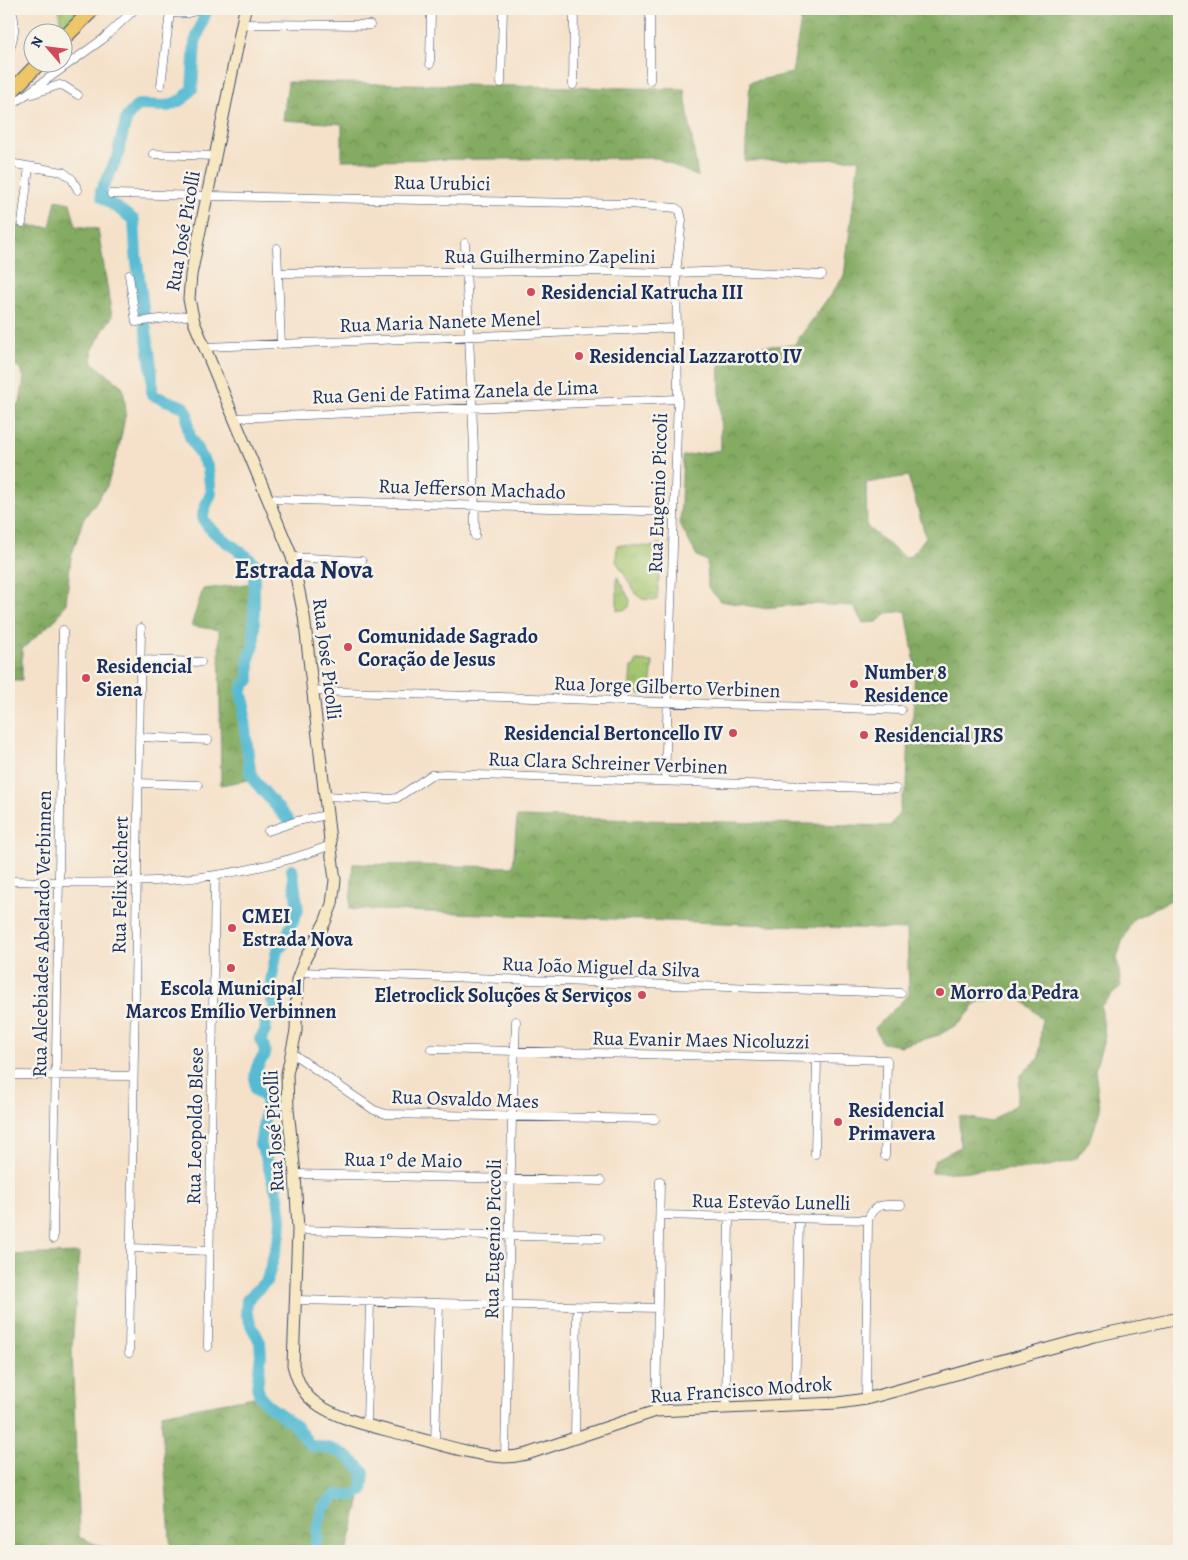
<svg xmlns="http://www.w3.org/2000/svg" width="1188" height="1560" viewBox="0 0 1188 1560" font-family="Alegreya,serif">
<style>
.grass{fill:url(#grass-dots);stroke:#607a66}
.forest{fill:url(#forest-crowns);stroke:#506d60;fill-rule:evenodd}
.park{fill:url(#park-tufts);stroke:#607a66}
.garden{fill:#a5c66f;stroke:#607a66}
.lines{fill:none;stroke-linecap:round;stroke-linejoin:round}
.river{stroke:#54bad2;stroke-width:12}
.street-casing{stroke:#3c4a6e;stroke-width:9}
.secondary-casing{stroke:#3c4a6e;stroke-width:13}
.highway-casing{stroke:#3c4a6e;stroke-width:16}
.street{stroke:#fff;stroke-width:8}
.secondary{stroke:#f7e8c3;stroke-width:11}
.highway{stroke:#ecc669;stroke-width:14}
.poi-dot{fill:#d1495b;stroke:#f7f3e8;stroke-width:2}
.labels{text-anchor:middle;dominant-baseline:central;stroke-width:5;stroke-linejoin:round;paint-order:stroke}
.street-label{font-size:20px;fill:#1b2f5e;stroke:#f7f3e8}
.poi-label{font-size:20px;font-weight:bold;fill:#1b2f5e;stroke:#f7f3e8;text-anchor:start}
.district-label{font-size:25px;font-weight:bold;fill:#1b2f5e;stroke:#f7f3e8}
</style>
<defs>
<pattern id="grass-dots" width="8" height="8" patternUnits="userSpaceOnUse" patternTransform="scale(1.25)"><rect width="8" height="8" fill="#a5c66f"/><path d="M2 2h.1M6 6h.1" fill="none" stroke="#8daa63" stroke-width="1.8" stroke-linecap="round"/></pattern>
<pattern id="forest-crowns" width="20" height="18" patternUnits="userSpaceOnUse" patternTransform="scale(1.25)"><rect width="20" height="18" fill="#84ab62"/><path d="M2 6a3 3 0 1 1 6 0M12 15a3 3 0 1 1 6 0" fill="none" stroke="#6b8c54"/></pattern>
<pattern id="park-tufts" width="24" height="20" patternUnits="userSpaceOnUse" patternTransform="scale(1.25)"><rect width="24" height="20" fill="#a5c66f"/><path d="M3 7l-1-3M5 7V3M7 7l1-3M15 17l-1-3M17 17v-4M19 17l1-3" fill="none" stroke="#8daa63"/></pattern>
</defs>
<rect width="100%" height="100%" fill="#f7f3e8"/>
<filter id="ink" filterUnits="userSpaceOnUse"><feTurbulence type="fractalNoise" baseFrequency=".02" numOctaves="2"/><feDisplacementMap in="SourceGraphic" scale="10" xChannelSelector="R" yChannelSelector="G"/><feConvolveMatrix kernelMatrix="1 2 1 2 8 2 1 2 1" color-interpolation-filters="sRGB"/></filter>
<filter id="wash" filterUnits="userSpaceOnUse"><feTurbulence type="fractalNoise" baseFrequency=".0096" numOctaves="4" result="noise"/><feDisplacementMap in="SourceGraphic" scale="20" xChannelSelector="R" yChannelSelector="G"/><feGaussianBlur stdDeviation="1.12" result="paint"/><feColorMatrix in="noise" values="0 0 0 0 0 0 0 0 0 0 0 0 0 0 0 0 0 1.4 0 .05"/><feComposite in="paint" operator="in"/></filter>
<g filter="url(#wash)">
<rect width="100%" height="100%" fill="#f5e1c9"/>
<path class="grass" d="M59 9H83L62 30Z"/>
<path class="forest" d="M803 9H1179V886L1173 899 1133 919 1122 942 1117 958 1121 986 1101 1006 1105 1036 1095 1070 1100 1110 1091 1138 1076 1159 1042 1168 931 1173 935 1160 960 1147 959 1116 991 1122 1016 1104 1021 1075 1039 1058 1042 1019 1017 995 978 1002 961 1022 939 1035 900 1046 882 1043 875 1028 909 994 907 930 350 909 353 864 513 867 517 817 890 826 899 814 902 798 907 787 909 730 913 715 915 664 906 611 887 613 877 622 863 623 853 606 808 604 762 608 720 601 708 587 707 561 697 556 680 525 683 456 721 450 719 348 794 345 844 276 859 159 745 161 750 82 792 73ZM908 476 926 537 911 556 904 557 867 527 866 483Z
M288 82 684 89 698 177 658 158 342 160V124L283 120Z
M56 200 70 203 76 226 98 229 112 317 105 327 92 351 93 363 123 387 126 412 119 447 107 486 83 520 71 557 66 603 57 618 22 649V680H9V410L20 403 24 378 21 369 9 361V225L50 227Z
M255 583 254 645 249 658V680L244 685 241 692 245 706 247 757 253 779 221 785 219 630 191 626 203 589Z
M79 1253 72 1349 79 1537 111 1551H9V1255Z
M260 1396 269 1406 295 1425 310 1445C336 1449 346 1453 364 1472L362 1490 347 1551H171L161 1414Z"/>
<path class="park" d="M617 545 662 547 657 600 642 599 637 595 616 561Z
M617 576 630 600 629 607 625 610H617Z
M636 661 653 662 650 690 646 695 629 693 631 667 635 665Z"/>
<path class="garden" d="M657 544 666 545 665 564 656 563Z"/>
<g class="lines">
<path class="river" d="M144 315 136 255 134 220 102 197 101 191 119 154V147L127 117 138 105 168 106 183 99 192 89 195 42 207 9
M145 324 152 373V395L184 407 187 412 188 428 190 437 208 468 210 485
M211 493C209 500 203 509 203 516 203 531 243 550 254 563V645L249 658V680L244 685 241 692 245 706 244 721 250 771 253 779 288 820
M292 869 298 910 283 945 277 950 271 981V997L275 1007 273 1012C262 1018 267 1022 265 1031 264 1034 262 1036 260 1039L264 1047 265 1055C255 1065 254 1076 256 1090L263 1095 267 1103 260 1145 265 1153 272 1179 278 1196 281 1219 280 1234 267 1280 247 1300 246 1312 252 1327 260 1342 261 1355 257 1387 260 1396 269 1406 295 1425 310 1445C336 1448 346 1453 364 1472L362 1490 353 1495H336L323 1508 318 1525 317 1539 313 1551"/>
</g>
</g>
<g filter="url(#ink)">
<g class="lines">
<g class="street-casing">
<path id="street" d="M159 9C172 13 186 17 198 9
M242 24 370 25
M9 52C13 40 18 19 10 9
M430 64 431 9
M650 80V9
M501 83 503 9
M161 85 170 12
M573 85 574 9
M32 94 59 85 64 86 78 95
M9 101 15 102 24 96 103 39 135 9
M153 154 215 156
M9 163 63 172 72 179 78 190
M111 194 630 204 676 208 680 211 682 220 676 273 678 399 665 781
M22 223 29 167
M465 243 474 449 475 536
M277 248 281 344
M278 273 593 271 676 273 726 271 822 275
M129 275 136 322 192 315
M205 347 676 328
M234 418 678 399
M269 499 673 512
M292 557 362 561
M141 660 201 662
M313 691 901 710
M139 737 208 740
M138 783 198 785
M325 796 389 799 397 798 431 775 445 774 896 789
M268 831 297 821 327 815
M9 881C120 884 225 887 331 845
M300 972 901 993
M431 1049 887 1060 885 1156
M292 1053 374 1110 386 1114 655 1119
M9 1075 133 1076
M815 1154 817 1058
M295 1174 601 1181
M661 1215 868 1220C874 1202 885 1205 901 1205
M298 1230 600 1238
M53 1239 63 630
M131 1248 209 1251
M296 1300 658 1308
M208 1347 215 876
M129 1353 141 628
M866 1399 868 1220
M795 1404 799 1219
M726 1407 729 1218
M656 1411 660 1181
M367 1424 370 1301
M575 1438 577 1307
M435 1443 439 1303
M505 1457 512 1116 516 1021"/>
</g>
<g class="secondary-casing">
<path id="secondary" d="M245 9 191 275 189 299 194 322 292 557 304 616 332 857 335 880 332 904 325 922 305 959 297 980 296 1031 287 1074 288 1110 295 1174 298 1230 293 1365C297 1379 301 1391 313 1401 338 1421 380 1428 410 1436 440 1444 472 1455 504 1457 512 1457 519 1456 527 1454L656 1411 838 1403 866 1399 1094 1336 1179 1318"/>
</g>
<g class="highway-casing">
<path id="highway" d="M62 40 93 9
M9 94 40 62"/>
</g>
<use href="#street" class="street"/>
<use href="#secondary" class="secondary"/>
<use href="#highway" class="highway"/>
</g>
</g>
<g class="poi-dot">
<circle cx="531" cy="292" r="5"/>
<circle cx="579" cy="356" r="5"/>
<circle cx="348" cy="647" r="5"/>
<circle cx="86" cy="678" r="5"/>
<circle cx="854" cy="684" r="5"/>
<circle cx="733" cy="733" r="5"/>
<circle cx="864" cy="735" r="5"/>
<circle cx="232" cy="928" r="5"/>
<circle cx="231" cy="968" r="5"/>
<circle cx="940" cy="992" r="5"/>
<circle cx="642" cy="995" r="5"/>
<circle cx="838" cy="1122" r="5"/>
</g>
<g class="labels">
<g class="street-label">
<text transform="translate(442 183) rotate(1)">Rua Urubici</text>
<text transform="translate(183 231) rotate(-80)">Rua José Picolli</text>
<text x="550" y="256">Rua Guilhermino Zapelini</text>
<text transform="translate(440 322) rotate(-2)">Rua Maria Nanete Menel</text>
<text transform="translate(455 392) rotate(-2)">Rua Geni de Fatima Zanela de Lima</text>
<text transform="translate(472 489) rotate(2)">Rua Jefferson Machado</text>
<text transform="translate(658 493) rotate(-88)">Rua Eugenio Piccoli</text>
<text transform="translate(327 659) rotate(83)">Rua José Picolli</text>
<text transform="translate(667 687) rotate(2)">Rua Jorge Gilberto Verbinen</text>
<text transform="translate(608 763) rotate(2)">Rua Clara Schreiner Verbinen</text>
<text transform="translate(120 885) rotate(-89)">Rua Felix Richert</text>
<text transform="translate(42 934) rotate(-89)">Rua Alcebiades Abelardo Verbinnen</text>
<text transform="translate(601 967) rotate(2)">Rua João Miguel da Silva</text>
<text transform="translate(701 1040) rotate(1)">Rua Evanir Maes Nicoluzzi</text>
<text transform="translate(465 1099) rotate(2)">Rua Osvaldo Maes</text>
<text transform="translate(195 1126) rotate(-89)">Rua Leopoldo Blese</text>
<text transform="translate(274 1131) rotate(-93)">Rua José Picolli</text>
<text transform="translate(403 1160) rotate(1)">Rua 1º de Maio</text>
<text transform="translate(771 1202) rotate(1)">Rua Estevão Lunelli</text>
<text transform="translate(493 1239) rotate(-89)">Rua Eugenio Piccoli</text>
<text transform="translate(741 1390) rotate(-4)">Rua Francisco Modrok</text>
</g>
<g class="poi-label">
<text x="541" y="292">Residencial Katrucha III</text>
<text x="589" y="356">Residencial Lazzarotto IV</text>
<text x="358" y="636">Comunidade Sagrado<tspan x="358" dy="23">Coração de Jesus</tspan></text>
<text x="96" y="666">Residencial<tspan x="96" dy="23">Siena</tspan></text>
<text x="864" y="672">Number 8<tspan x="864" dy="23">Residence</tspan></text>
<text x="723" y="733" text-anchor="end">Residencial Bertoncello IV</text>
<text x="874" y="735">Residencial JRS</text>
<text x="242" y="916">CMEI<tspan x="242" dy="23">Estrada Nova</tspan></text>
<text x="231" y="988" text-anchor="middle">Escola Municipal<tspan x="231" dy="23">Marcos Emílio Verbinnen</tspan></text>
<text x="950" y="992">Morro da Pedra</text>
<text x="632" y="995" text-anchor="end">Eletroclick Soluções &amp; Serviços</text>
<text x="848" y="1110">Residencial<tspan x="848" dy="23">Primavera</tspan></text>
</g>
<g class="district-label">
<text x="304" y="570">Estrada Nova</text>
</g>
</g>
<rect width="1188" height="1560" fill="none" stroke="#f7f3e8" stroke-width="30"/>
<g transform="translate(48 48) rotate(298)"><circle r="24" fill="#f7f3e8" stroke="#9fa5b1"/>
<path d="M0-4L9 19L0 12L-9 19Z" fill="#d1495b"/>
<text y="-8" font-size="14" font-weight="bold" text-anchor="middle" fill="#1b2f5e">N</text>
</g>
</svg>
